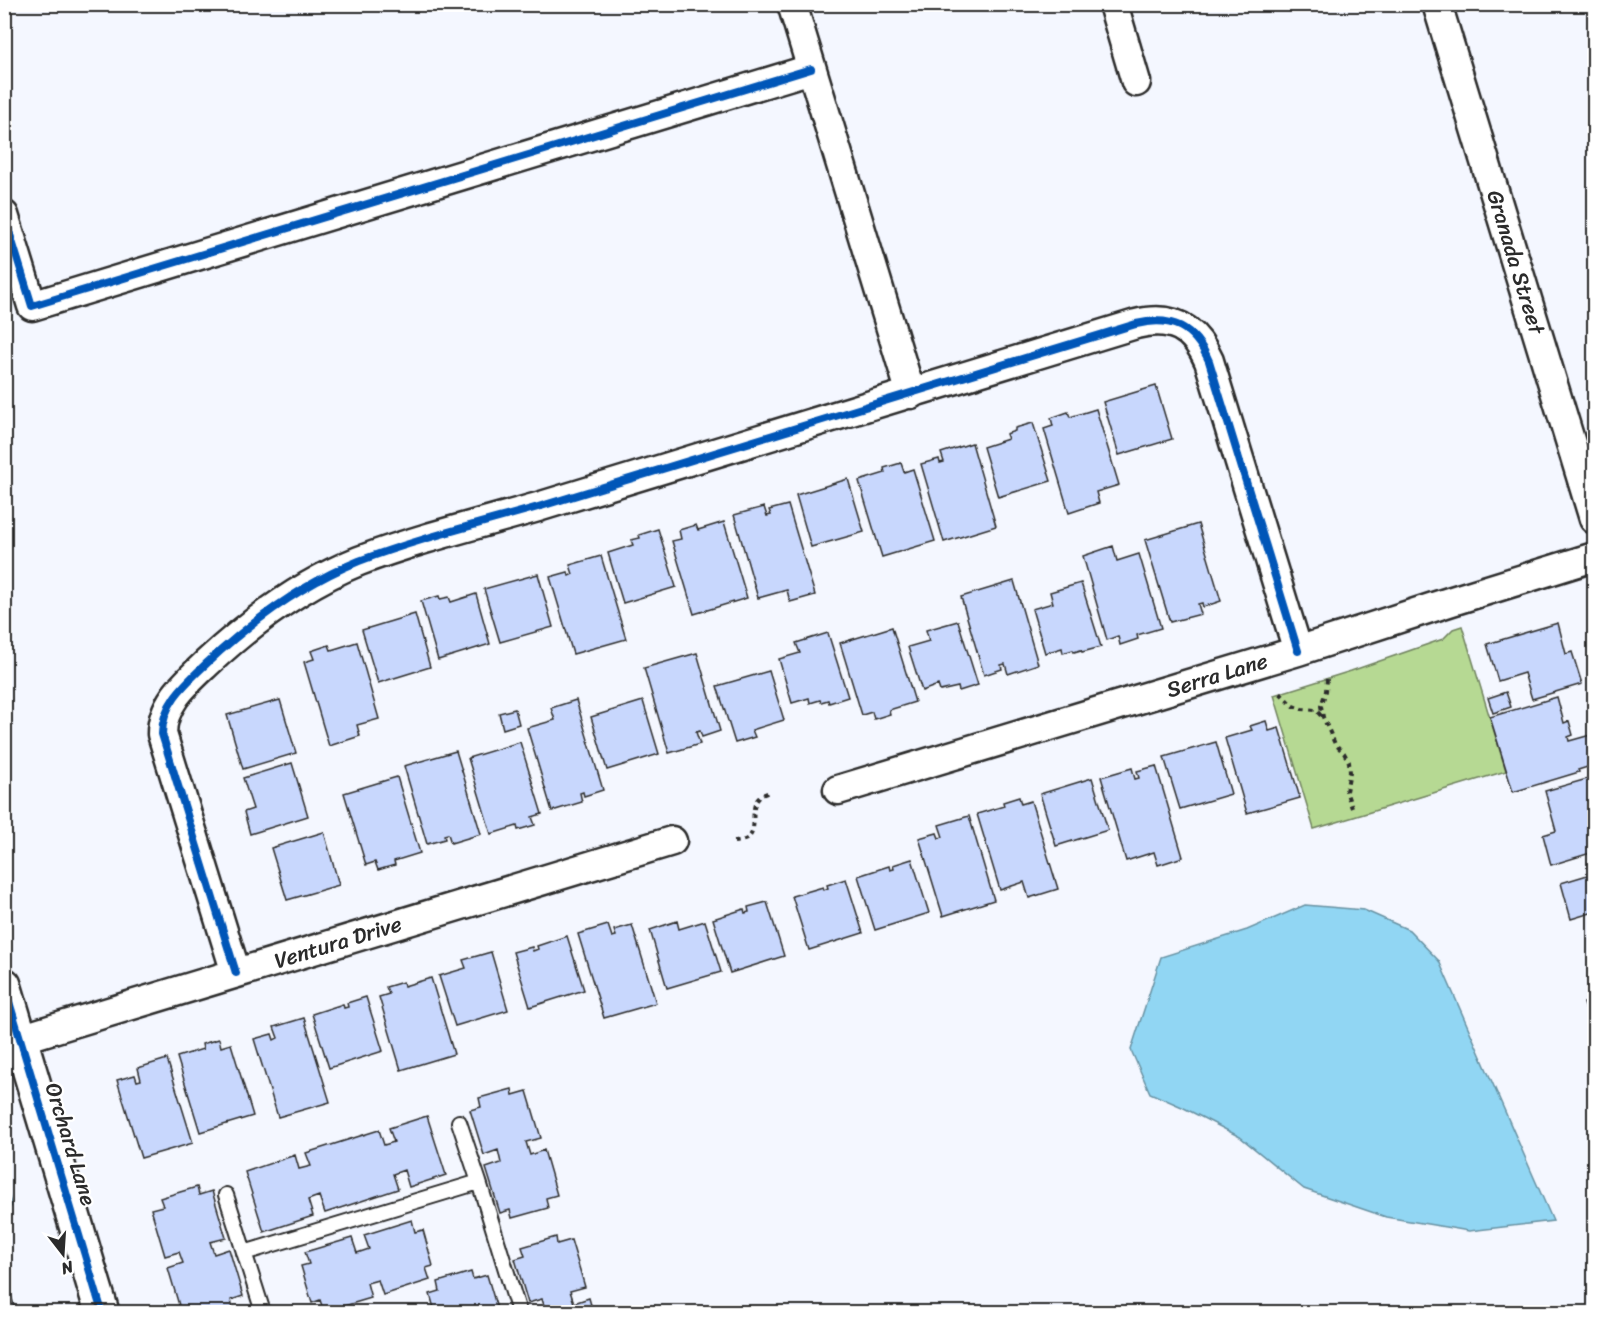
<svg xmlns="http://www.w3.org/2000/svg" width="1599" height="1317" viewBox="0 0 1599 1317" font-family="Sriracha,sans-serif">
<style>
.green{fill:#b6d993;stroke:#70825f;stroke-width:1.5}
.water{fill:#91d6f3;stroke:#6892a3;stroke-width:1.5}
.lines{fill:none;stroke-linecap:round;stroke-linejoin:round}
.stream{stroke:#6892a3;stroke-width:8}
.building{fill:#c8d7fd;stroke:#2b2b2b;stroke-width:1.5}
.lane-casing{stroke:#2b2b2b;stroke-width:18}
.street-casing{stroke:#2b2b2b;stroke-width:33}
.secondary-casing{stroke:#2b2b2b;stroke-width:38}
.path{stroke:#2b2b2b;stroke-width:4;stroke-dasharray:4.5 4.5;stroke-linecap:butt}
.lane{stroke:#fff;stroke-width:14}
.street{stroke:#fff;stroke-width:28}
.secondary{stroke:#fff;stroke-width:33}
.cycleway-casing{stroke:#fff;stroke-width:11}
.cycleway{stroke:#0057b8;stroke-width:8}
.labels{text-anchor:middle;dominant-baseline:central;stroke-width:4.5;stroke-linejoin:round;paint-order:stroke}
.street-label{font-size:22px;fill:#2b2b2b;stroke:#fff}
</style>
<rect width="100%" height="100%" fill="#f4f7ff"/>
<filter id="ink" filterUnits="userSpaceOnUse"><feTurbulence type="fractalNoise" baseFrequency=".0167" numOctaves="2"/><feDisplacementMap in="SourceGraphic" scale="12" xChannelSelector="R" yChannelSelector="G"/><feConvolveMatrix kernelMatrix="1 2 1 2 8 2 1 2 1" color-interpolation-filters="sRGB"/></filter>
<g filter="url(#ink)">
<path class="green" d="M1462 626 1506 771 1314 829 1274 695 1351 671 1443 639 1453 629Z"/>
<path class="water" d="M1305 905 1364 910 1409 930 1439 961 1553 1221 1469 1231 1386 1217 1304 1189 1240 1137 1182 1107 1150 1093 1131 1050 1161 957 1247 930Z"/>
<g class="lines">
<path class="stream" d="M4 1193 8 1205"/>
</g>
<path class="building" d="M1156 386 1172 439 1119 455 1103 402Z
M1096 409 1119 485 1096 492 1099 503 1069 513 1044 429 1053 426 1051 418 1068 412 1070 417Z
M1033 423 1051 481 998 497 983 447 1008 439 1006 434 1015 431V428Z
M972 443 996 526 944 542 921 464 939 459 940 463 944 462 941 453Z
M901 463 904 472 913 469 935 541 882 557 859 481 885 473 884 468Z
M848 479 864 532 811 547 796 495Z
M788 505 815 595 790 602 787 590 758 598 734 515 764 507 767 516 771 515 769 510Z
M724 522 747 598 694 614 672 541 681 539 679 530 696 525 698 530Z
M1198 524 1221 601 1203 607 1202 603 1198 604 1201 614 1170 622 1145 540Z
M658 529 676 587 623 603 608 553 633 545 631 540 640 538 639 535Z
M1113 546 1117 561 1139 554 1161 628 1137 635 1138 639 1120 645 1118 636 1107 640 1083 556Z
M601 556 626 639 573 654 550 577 568 572 569 576 573 574 570 565Z
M538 574 553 627 500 642 484 589Z
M1014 581 1038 664 1008 674 1005 664 1001 665 1002 669 984 675 961 597Z
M1081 583 1101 647 1082 652 1081 650 1074 652 1073 650 1063 653 1062 648 1045 653 1032 609 1053 603 1050 592Z
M476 594 490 644 438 660 421 601 439 596 440 599 449 597 451 602Z
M415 614 430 667 378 683 362 630Z
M958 621 978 685 959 691 958 687 940 691 938 685 922 691 908 647 929 641 926 630Z
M1558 623 1566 654 1572 652 1582 684 1532 699 1524 673 1498 681 1487 644Z
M892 627 915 702 889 710 890 714 874 719 872 712 862 715 840 643Z
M828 633 848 697 829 703 828 700 821 702 820 700 810 703 809 698 792 703 779 659 800 653 796 643Z
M357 642 379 719 357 725 360 736 329 746 304 662 314 659 311 651 329 645 331 650Z
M697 653 720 731 702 737 700 731 696 732 700 744 669 753 644 668Z
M769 671 784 720 752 730 755 737 735 743 717 686Z
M1506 692 1511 707 1493 713 1488 698Z
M1557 697 1564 723 1569 721 1573 735 1568 737 1569 741 1594 734V765L1578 770 1579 772 1513 792 1490 717Z
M280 700 296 753 243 769 227 715Z
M576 700 603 790 584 796 583 792 580 793 582 802 552 811 527 728 555 720 551 708Z
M643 701 659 754 607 770 591 717Z
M515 709 519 724 503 729 499 713Z
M1266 721 1269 731 1279 728 1300 798 1247 813 1225 738 1252 730 1250 726Z
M520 742 542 814 532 817 535 825 518 830 517 826 491 834 468 758Z
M1216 742 1231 794 1180 809 1164 757Z
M456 751 481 834 451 843 448 834 444 835 445 839 427 844 404 766Z
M292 763 308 816 250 834 244 812 253 809 243 778Z
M1156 766 1183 857 1158 865 1154 852 1126 861 1101 777 1132 768 1135 779 1139 778 1137 771Z
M397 777 420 853 394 861 395 865 378 870 375 862 366 865 344 793Z
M1594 777V852L1551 865 1543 835 1556 831 1545 791Z
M1092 778 1108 830 1056 846 1040 794Z
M1019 797 1021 804 1031 801 1058 889 1029 898 1024 882 1000 890 977 814 1004 806 1003 802Z
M969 816 994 900 943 916 919 838 937 833 939 838 943 837 939 825Z
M324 832 339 885 287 900 271 848Z
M912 859 929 913 875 930 858 876 889 866 890 870 894 869 893 865Z
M1594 873V912L1571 919 1561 883Z
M846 879 863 933 809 950 792 896 823 887 824 890 828 888 827 885Z
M767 902 784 956 730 973 713 919 744 909 745 913 749 912 748 907Z
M677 921 679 929 705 921 721 972 667 988 650 930Z
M608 925 612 937 616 936 614 930 632 925 656 1003 604 1018 578 934Z
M567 936 584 990 530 1007 513 952 532 947 533 951 538 949 537 946Z
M491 952 508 1010 455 1026 439 976 466 968 463 960Z
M431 978 454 1054 401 1070 379 997 389 994 386 987 403 982 404 986Z
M366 997 383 1051 329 1068 312 1014 343 1004 344 1008 348 1007 347 1003Z
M1594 1000V1027L1591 1028 1584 1003Z
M304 1018 330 1102 278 1117 254 1039 272 1034 274 1040 278 1038 274 1027Z
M219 1039 221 1047 231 1044 253 1116 200 1132 177 1057 203 1049 202 1044Z
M167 1059 193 1143 141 1158 117 1080 135 1075 137 1081 141 1080 138 1068Z
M512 1089 513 1095 527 1091 541 1138 526 1142 530 1155 544 1150 557 1195 546 1198 548 1208 512 1218 510 1210 500 1213 486 1168 501 1163 498 1150 484 1155 470 1110 481 1107 479 1098Z
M427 1116 446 1175 409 1187 404 1170 393 1174 398 1189 325 1213 319 1196 308 1200 313 1216 264 1232 245 1172 295 1155 299 1169 311 1166 306 1153 379 1130 384 1145 394 1142 389 1128Z
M197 1187 199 1195 212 1191 226 1238 210 1242 214 1254 229 1249 243 1296 231 1300 233 1308 218 1312H195L194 1311 181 1312 168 1268 183 1263 179 1252 165 1256 151 1209 163 1206 160 1198Z
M412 1220 415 1232 423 1230 433 1266 426 1268 430 1280 383 1295 378 1280 367 1283 371 1298 324 1312 320 1300 312 1303 301 1266 309 1264 305 1252 352 1238 357 1253 369 1249 364 1235Z
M556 1237 557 1244 571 1240 585 1287 570 1291 574 1303 589 1298 593 1312H546L542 1299 528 1303 515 1259 525 1256 522 1247Z
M471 1272 473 1279 487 1275 498 1312H435L430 1294 440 1291 438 1282Z
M4 1273 16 1312H4Z"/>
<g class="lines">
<g class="lane-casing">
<path id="lane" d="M459 1122 479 1182
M226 1195 263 1312
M244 1253 479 1182 519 1312"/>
</g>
<g class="street-casing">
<path id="street" d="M792 4 911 394
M1113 4 1136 82
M1437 4 1594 519
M4 215 32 306 811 69
M838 790 1298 651 1452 601 1594 557
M236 973 162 734C162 703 186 683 207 663 251 622 302 584 359 561 417 539 479 524 538 507L1136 324C1172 315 1194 327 1209 361L1298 651
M4 1047 20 1039 672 841"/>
</g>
<g class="secondary-casing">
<path id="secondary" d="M4 985 102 1312"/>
</g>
<path class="path" d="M1327 679 1326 691 1321 706 1323 717 1335 744 1344 753 1349 762 1350 772 1346 791 1352 808
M1280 693 1293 706 1302 709 1316 710 1322 717
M734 842C772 840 736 801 770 792"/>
<use href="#lane" class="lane"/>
<use href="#street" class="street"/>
<use href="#secondary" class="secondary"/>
<g class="cycleway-casing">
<path id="cycleway" d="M4 215 32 306 811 69
M236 973 162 734C162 703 186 683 207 663 251 622 302 584 359 561 417 539 479 524 538 507L1136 324C1172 315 1194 327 1209 361L1298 651
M4 985 102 1312"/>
</g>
<use href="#cycleway" class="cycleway"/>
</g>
</g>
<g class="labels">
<g class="street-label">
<text transform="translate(1516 262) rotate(73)">Granada Street</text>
<text transform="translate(1217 675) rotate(-17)">Serra Lane</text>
<text transform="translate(338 942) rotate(-17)">Ventura Drive</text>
<text transform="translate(71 1144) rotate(73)">Orchard Lane</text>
</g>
</g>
<rect width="1599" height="1317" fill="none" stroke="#fff" stroke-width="24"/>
<rect x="12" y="12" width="1575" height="1293" fill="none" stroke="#2b2b2b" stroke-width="2" filter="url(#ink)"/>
<g transform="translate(63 1254) rotate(163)" stroke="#ffffff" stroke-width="4.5" paint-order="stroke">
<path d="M0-4.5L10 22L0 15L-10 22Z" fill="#2b2b2b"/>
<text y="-9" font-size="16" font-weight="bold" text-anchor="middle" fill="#2b2b2b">N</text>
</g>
</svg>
